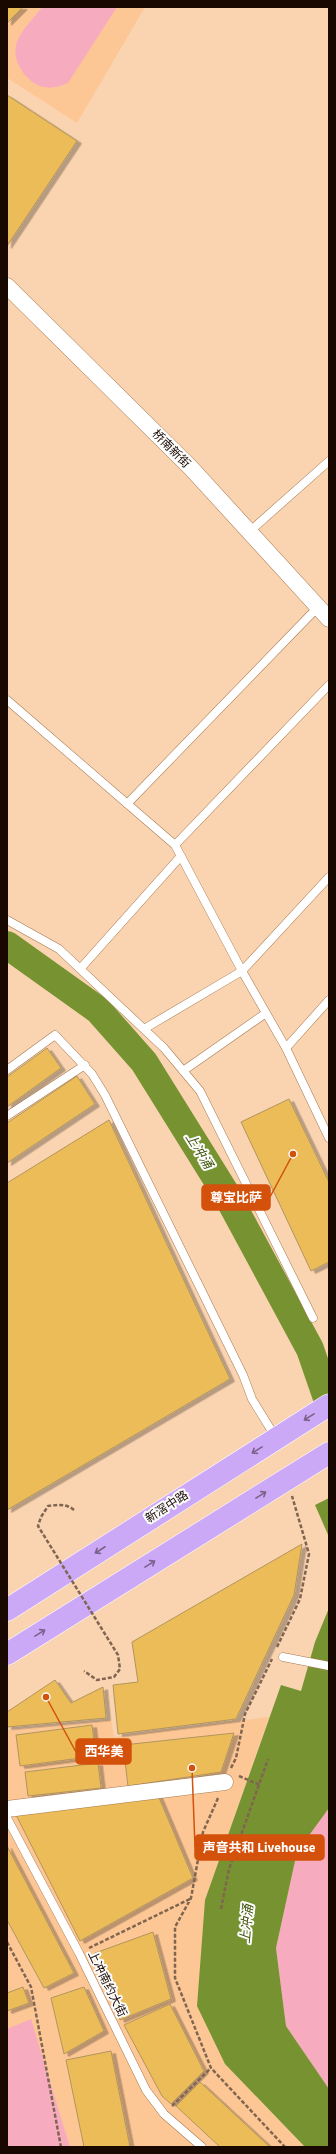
<svg xmlns="http://www.w3.org/2000/svg" width="336" height="2154" viewBox="0 0 336 2154" font-family="'Source Sans 3','Noto Sans SC',sans-serif">
<style>
.built{fill:#fdc795}
.green{fill:#f6acbe}
.water{fill:#779331}
.lines{fill:none;stroke-linecap:round;stroke-linejoin:round}
.river{stroke:#779331;stroke-width:28}
.building{fill:#ebbc59;stroke:#b1955e;filter:url(#shadow)}
.lane-casing{stroke:#a6794f;stroke-width:9}
.street-casing{stroke:#a6794f;stroke-width:17}
.highway-casing{stroke:#fff;stroke-width:23}
.path{stroke:#806551;stroke-width:2.5;stroke-dasharray:4 2;stroke-linecap:butt}
.lane{stroke:#fff;stroke-width:8}
.street{stroke:#fff;stroke-width:16}
.highway{stroke:#cba9f7;stroke-width:22}
.path-bridge{stroke:#806551;stroke-width:2.5;stroke-dasharray:4 2;stroke-linecap:butt}
.oneway{stroke:#7a6188}
.labels{text-anchor:middle;dominant-baseline:central;stroke-width:4;stroke-linejoin:round;paint-order:stroke}
.street-label{font-size:12px;fill:#180800;stroke:#fcfcfc}
.water-label{font-size:13px;font-style:italic;fill:#41540d;stroke:#fcfcfc}
.leader{fill:none;stroke:#d3510b;stroke-width:1.5}
.callout-dot{fill:#d3510b;stroke:#fcfcfc;stroke-width:1.5}
.callout{fill:#d3510b;stroke:#d3510b;stroke-width:1.5}
.callout-label{font-size:13px;text-anchor:middle;font-weight:bold;fill:#fff}
</style>
<defs>
<filter id="shadow"><feDropShadow dx="4.5" dy="2.5" stdDeviation="0" flood-color="#0004"/></filter>
</defs>
<rect width="100%" height="100%" fill="#fad3b0"/>
<path class="built" d="M7 7H145L77 123 7 78Z
M269 1717 205 1900 225 2064 305 2147H7V1730L111 1720 114 1737Z"/>
<path class="green" d="M42 7H117L68 83C61 86 52 89 44 87 27 84 10 60 17 42 21 30 34 18 42 7Z
M329 1808V2089L286 2026 276 1948 297 1852Z
M31 2019 70 2147H7V2029Z"/>
<path class="water" d="M329 1498V1537L315 1505Z
M329 1608V1808L297 1852 276 1948 286 2026 329 2089V2147H305L225 2064 197 2006 205 1900 281 1685 301 1691 315 1642Z"/>
<g class="lines">
<path class="river" d="M7 945 98 1010 144 1062 228 1197 310 1349 329 1404"/>
</g>
<path class="building" d="M7 7H23L7 23Z
M7 95 77 141 7 246Z
M47 1048 61 1068 7 1107V1077Z
M77 1076 95 1104 7 1163V1123Z
M289 1099 329 1182V1262L311 1271 241 1122Z
M109 1120 230 1379 7 1510V1183Z
M302 1544 294 1595 236 1719 118 1734 113 1685 138 1682 132 1642Z
M55 1680 71 1703 103 1687 106 1718 7 1727V1712Z
M92 1725 96 1756 20 1766 16 1735Z
M234 1733 221 1772 128 1786 123 1745Z
M98 1763 101 1788 28 1796 25 1772Z
M157 1793 193 1878 80 1941 16 1815Z
M7 1846 74 1973 44 1988 7 1920Z
M153 1932 171 1999 120 2020 95 1953Z
M23 1987 29 2003 7 2011V1993Z
M84 1987 104 2031 64 2054 51 1998Z
M170 2004 204 2071 171 2104 162 2096 124 2025Z
M111 2051 130 2147H84L66 2060Z
M200 2082 270 2147H220L176 2106Z"/>
<g class="lines">
<g class="lane-casing">
<path id="lane" d="M249 532 329 461
M7 700 175 845 242 971 286 1048 329 1138
M127 804 318 607
M175 845 329 685
M7 920 59 949 164 1048 200 1091 313 1318
M80 969 181 856
M144 1029 242 971 329 877
M286 1048 329 1000
M7 1070 55 1035 92 1074 105 1095 243 1375 252 1399 276 1438
M183 1071 266 1013
M7 1116 85 1065
M283 1657 329 1666
M7 1818 79 1953 146 2090 164 2114 202 2147"/>
</g>
<g class="street-casing">
<path id="street" d="M7 286 191 468 329 619
M7 1809 225 1782"/>
</g>
<g class="highway-casing">
<path id="highway" d="M7 1610 329 1405
M7 1654 329 1453"/>
</g>
<path class="path" d="M277 1647 300 1599 309 1554 292 1496
M231 1768 236 1758 245 1714 272 1659
M239 1776 260 1785
M218 1798 203 1832 191 1898 175 1927V1978L211 2068 285 2147
M221 1909 229 1869 268 1759
M7 1942 31 1987 61 2147
M89 1948 190 1899
M172 2106 211 2068"/>
<use href="#lane" class="lane"/>
<use href="#street" class="street"/>
<use href="#highway" class="highway"/>
<path class="path-bridge" d="M74 1510C66 1503 57 1505 48 1506L41 1517 38 1526 118 1655 120 1669 114 1677 97 1680 84 1671"/>
</g>
<defs><path id="oneway-shaft" d="M-6 0H5M1.5-3L5.5 0L1.5 3" fill="none" stroke-width="1.6" stroke-linecap="round" stroke-linejoin="round"/></defs>
<g class="oneway">
<use href="#oneway-shaft" transform="translate(309 1417) rotate(148)"/>
<use href="#oneway-shaft" transform="translate(257 1450) rotate(148)"/>
<use href="#oneway-shaft" transform="translate(261 1495) rotate(-32)"/>
<use href="#oneway-shaft" transform="translate(100 1550) rotate(147)"/>
<use href="#oneway-shaft" transform="translate(150 1564) rotate(-32)"/>
<use href="#oneway-shaft" transform="translate(40 1633) rotate(-32)"/>
</g>
<g class="labels">
<g class="street-label">
<text transform="translate(171 449) rotate(45)">桥南新街</text>
<text transform="translate(167 1507) rotate(-33)">新滘中路</text>
<text transform="translate(107 1984) rotate(64)">上冲南约大街</text>
</g>
<g class="water-label">
<text transform="translate(199 1151) rotate(58)">上冲涌</text>
<text transform="translate(247 1924) rotate(-85)">上冲涌</text>
</g>
</g>
<path class="leader" d="M293 1154L270 1197M46 1697L76 1752M192 1768L195 1847"/>
<g class="callout-dot">
<circle cx="293" cy="1154" r="4"/>
<circle cx="46" cy="1697" r="4"/>
<circle cx="192" cy="1768" r="4"/>
</g>
<g class="callout">
<rect x="202" y="1185" width="68" height="25" rx="4"/>
<rect x="76" y="1739" width="55" height="25" rx="4"/>
<rect x="195" y="1835" width="129" height="25" rx="4"/>
</g>
<g class="callout-label">
<text x="236" y="1202">尊宝比萨</text>
<text x="104" y="1756">西华美</text>
<text x="259" y="1852">声音共和 Livehouse</text>
</g>
<rect width="336" height="2154" fill="none" stroke="#180800" stroke-width="16"/>
</svg>
